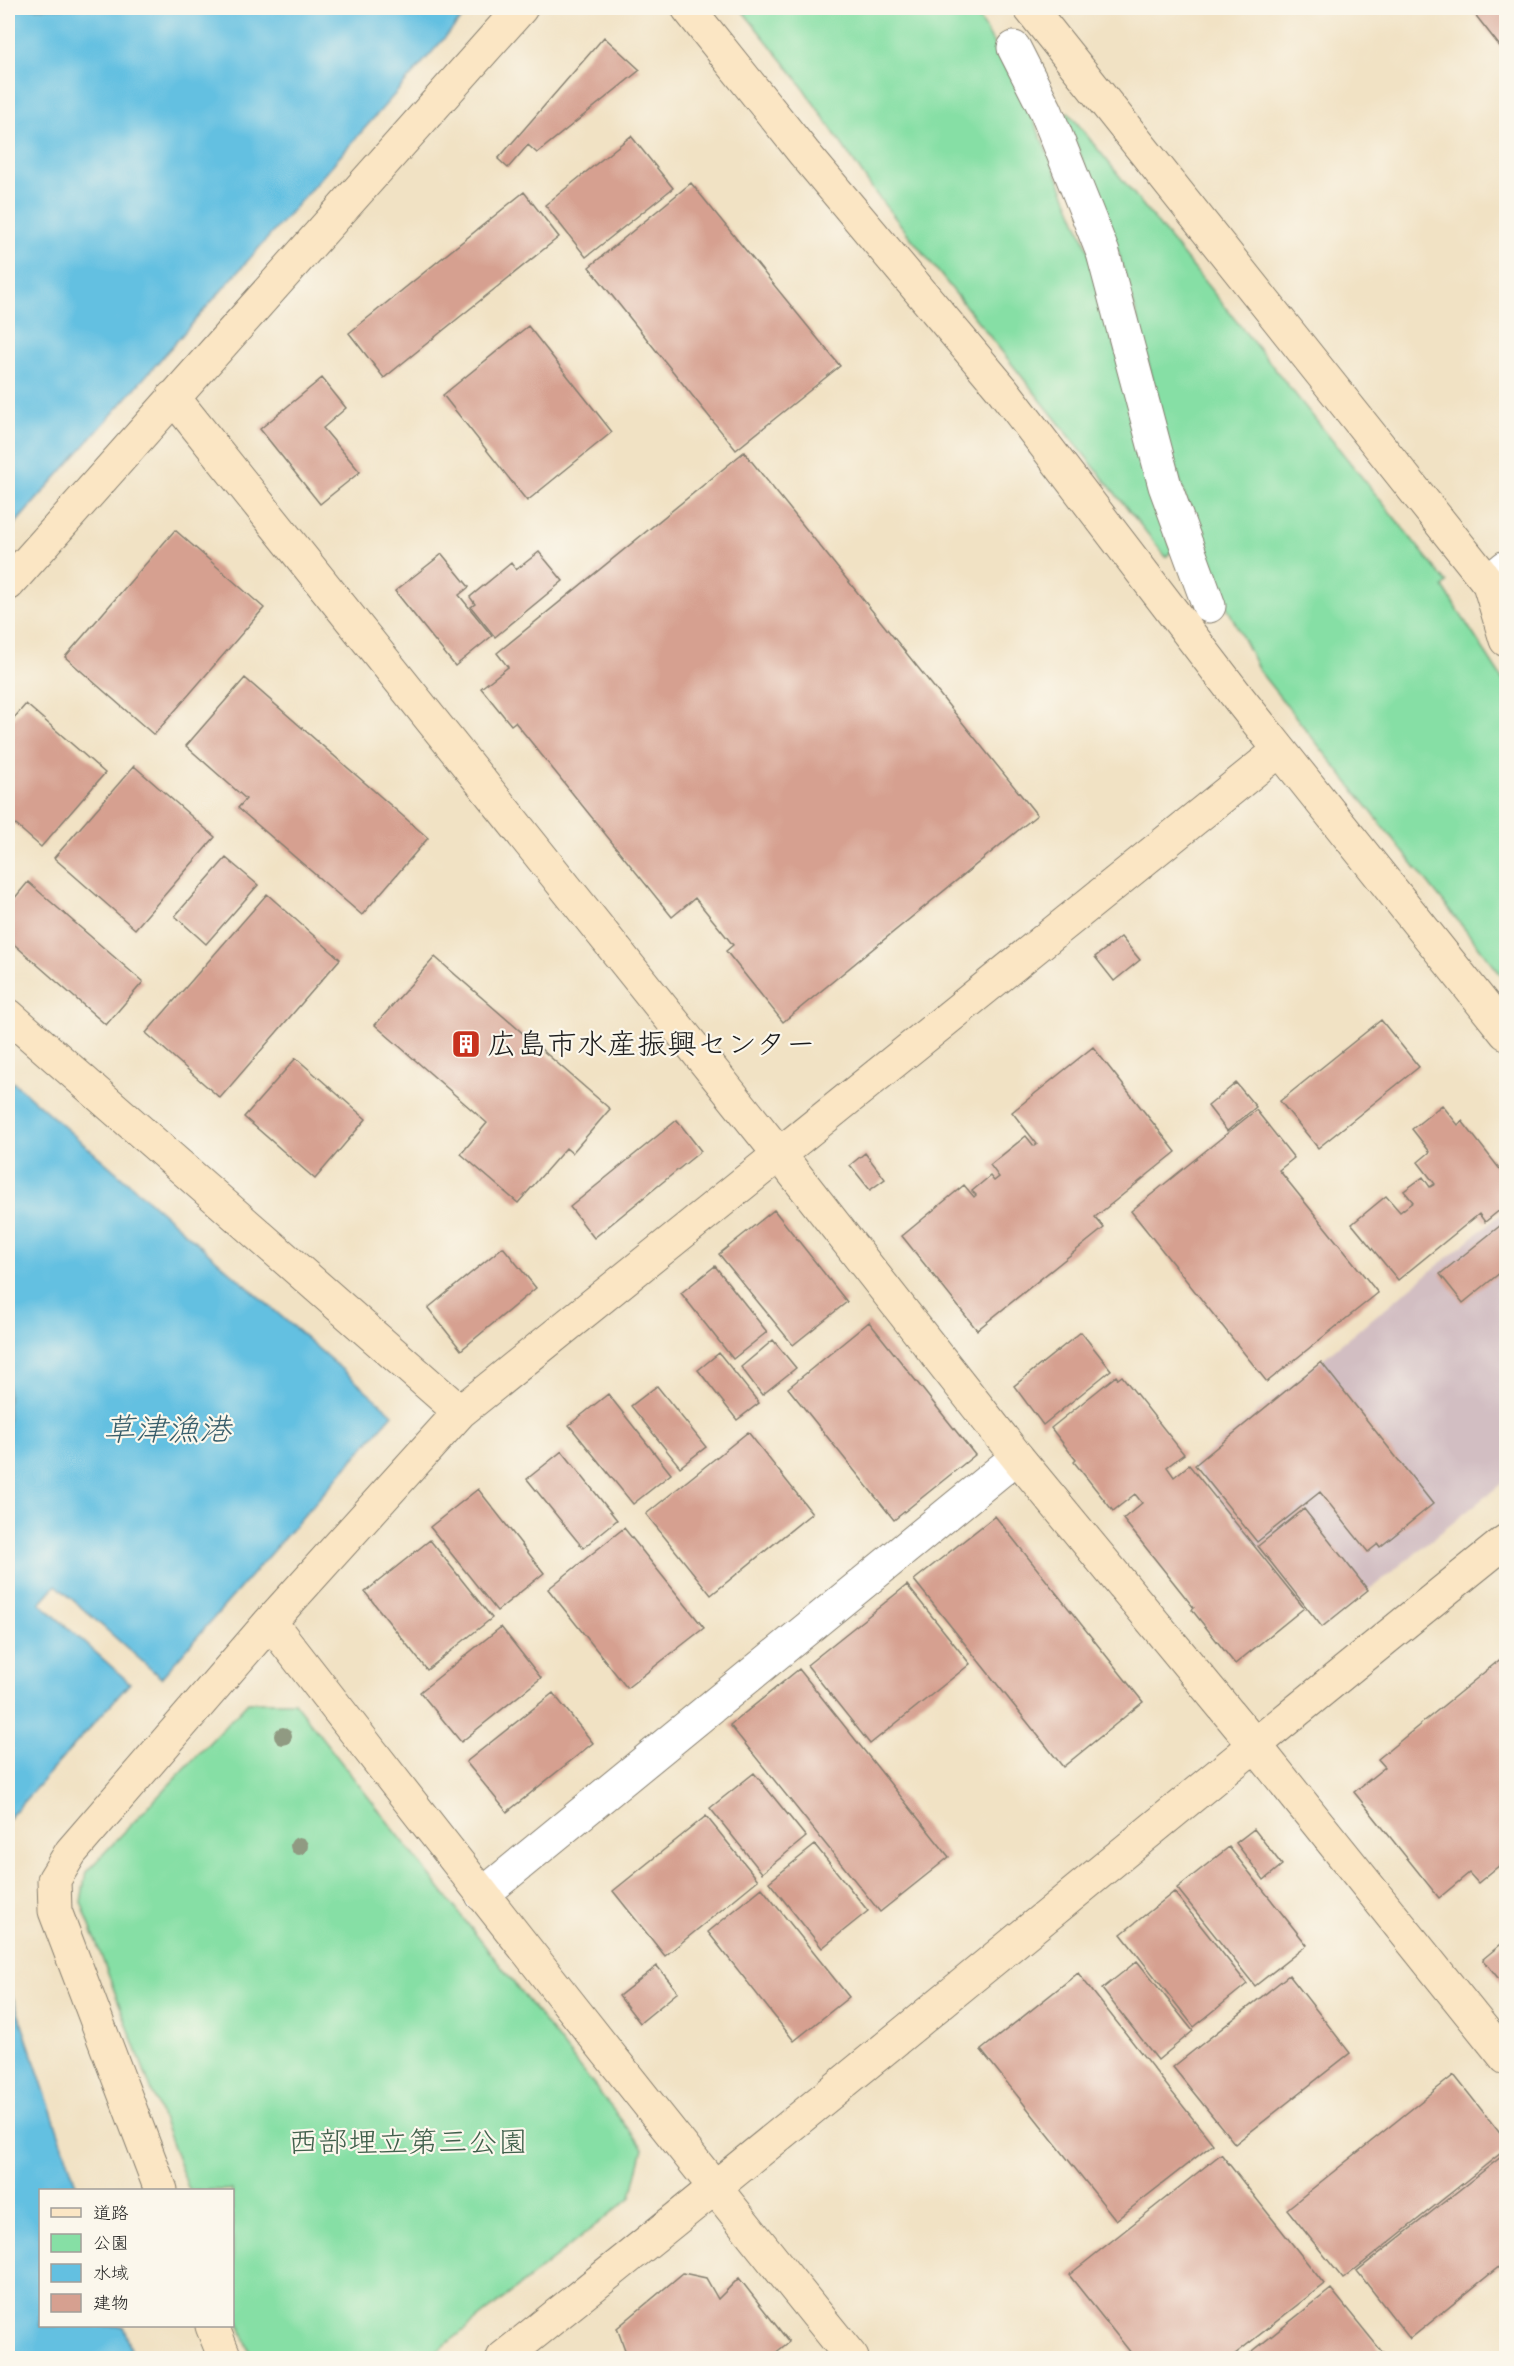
<svg xmlns="http://www.w3.org/2000/svg" width="1514" height="2366" viewBox="0 0 1514 2366" font-family="Caveat,'Klee One',sans-serif">
<style>
.industrial{fill:#d2bec2}
.green{fill:#86dfa5;stroke:#517e60;stroke-width:1.5}
.water{fill:#63c0e1;stroke:#406e7e;stroke-width:1.5}
.building{fill:#d6a090}
.lines{fill:none;stroke-linecap:round;stroke-linejoin:round}
.street-casing{stroke:#867f70;stroke-width:35}
.secondary-casing{stroke:#867f70;stroke-width:35}
.street{stroke:#fff;stroke-width:33}
.secondary{stroke:#fbe6c4;stroke-width:33}
.tree{fill:#909a82}
.labels{text-anchor:middle;dominant-baseline:central;stroke-width:4.5;stroke-linejoin:round;paint-order:stroke}
.poi-label{font-size:30px;fill:#1c1c1c;stroke:#fbf7ec;text-anchor:start}
.park-label{font-size:30px;fill:#41604c;stroke:#fbf7ec}
.water-label{font-size:32px;font-style:italic;fill:#385e6b;stroke:#fbf7ec}
</style>
<rect width="100%" height="100%" fill="#fbf7ec"/>
<filter id="ink" filterUnits="userSpaceOnUse"><feTurbulence type="fractalNoise" baseFrequency=".0167" numOctaves="2"/><feDisplacementMap in="SourceGraphic" scale="12" xChannelSelector="R" yChannelSelector="G"/><feConvolveMatrix kernelMatrix="1 2 1 2 8 2 1 2 1" color-interpolation-filters="sRGB"/></filter>
<filter id="wash" filterUnits="userSpaceOnUse"><feTurbulence type="fractalNoise" baseFrequency=".008" numOctaves="4" result="noise"/><feDisplacementMap in="SourceGraphic" scale="24" xChannelSelector="R" yChannelSelector="G"/><feGaussianBlur stdDeviation="1.35" result="paint"/><feColorMatrix in="noise" values="0 0 0 0 0 0 0 0 0 0 0 0 0 0 0 0 0 1.4 0 .05"/><feComposite in="paint" operator="in"/></filter>
<g filter="url(#wash)">
<rect width="100%" height="100%" fill="#f1e2c4"/>
<path class="industrial" d="M1506 1210V1480L1322 1628 1192 1465Z"/>
<path class="green" d="M740 8H974L1027 104 1088 249 1172 551 1166 557 876 194 795 76Z
M1068 112 1447 583 1443 587 1506 685V981L1260 672 1225 603 1197 531 1170 453 1136 313 1118 251 1065 116Z
M248 1702H294L643 2148 631 2197 429 2358H252L233 2307 232 2190H189L81 1902 86 1872Z"/>
<path class="water" d="M8 8H471L8 532Z
M13 1082 393 1414 161 1678 56 1585 40 1603 130 1683 8 1819V1089Z
M8 1983 78 2190H40V2326H123L134 2358H8Z"/>
<g id="blocks">
<path class="building" d="M1470 8H1506V54Z
M604 37 640 70 537 153 528 145 508 168 498 159Z
M631 136 673 188 586 257 545 205Z
M691 183 840 366 736 450 589 267Z
M524 192 559 237 384 378 349 333Z
M528 326 612 432 527 501 443 395Z
M322 378 346 408 323 428 360 472 320 504 260 429Z
M744 452 1037 815 783 1022 726 951 733 945 695 898 672 917 515 722 511 725 481 688 508 667 497 653Z
M175 530 264 608 154 735 65 657Z
M539 552 563 581 495 637 471 607 475 604 470 597 511 563 516 570Z
M442 554 469 587 459 595 492 636 455 666 395 591Z
M245 678 428 838 362 915 238 808 246 799 186 746Z
M26 704 105 773 41 847 8 818V725Z
M134 766 215 837 135 929 54 858Z
M226 858 258 885 206 944 175 916Z
M28 882 143 982 106 1025 8 939V906Z
M267 894 340 959 220 1098 146 1033Z
M1121 937 1140 960 1114 981 1095 957Z
M435 957 610 1109 572 1153 566 1148 518 1203 461 1154 487 1123 375 1025Z
M1381 1020 1419 1067 1318 1148 1280 1101Z
M1093 1047 1176 1152 1095 1217 1104 1228 977 1330 902 1236 964 1185 974 1197 976 1195 972 1191 990 1176 994 1181 999 1177 990 1165 1026 1136 1034 1146 1037 1144 1012 1112Z
M296 1058 366 1119 315 1179 244 1117Z
M1236 1083 1256 1107 1227 1131 1208 1106Z
M1442 1105 1458 1125 1462 1121 1506 1177V1205L1485 1222 1479 1214 1398 1280 1352 1224 1386 1196 1400 1212 1413 1202 1404 1191 1423 1177 1430 1187 1435 1184 1418 1162 1430 1152 1412 1129Z
M1256 1110 1294 1158 1279 1170 1378 1293 1267 1382 1131 1211Z
M677 1120 701 1151 594 1238 570 1207Z
M865 1153 885 1179 870 1190 850 1165Z
M774 1210 847 1302 793 1345 719 1254Z
M1506 1221V1268L1463 1303 1440 1274Z
M503 1247 536 1288 461 1350 428 1308Z
M715 1266 767 1332 733 1359 681 1293Z
M869 1322 975 1455 894 1520 788 1388Z
M1081 1332 1111 1370 1043 1425 1014 1386Z
M773 1340 796 1368 762 1395 741 1367Z
M719 1353 759 1403 737 1420 698 1370Z
M1321 1362 1433 1504 1380 1547 1378 1544 1368 1552 1320 1492 1257 1542 1195 1465Z
M1116 1376 1118 1379 1122 1376 1184 1454 1167 1467 1174 1477 1189 1465 1304 1608 1235 1664 1192 1610 1194 1608 1123 1519 1142 1503 1135 1494 1113 1511 1074 1462 1076 1460 1051 1428Z
M657 1386 706 1447 680 1467 631 1406Z
M608 1394 671 1474 633 1504 569 1425Z
M748 1432 812 1513 711 1595 646 1514Z
M562 1451 617 1520 583 1548 527 1479Z
M478 1489 544 1573 497 1611 430 1527Z
M1304 1509 1368 1590 1322 1627 1258 1546Z
M995 1516 1143 1702 1063 1767 914 1580Z
M624 1528 704 1628 627 1688 548 1589Z
M430 1540 492 1618 427 1670 365 1592Z
M907 1585 970 1664 870 1744 807 1665Z
M501 1627 541 1678 461 1742 420 1692Z
M1503 1657 1506 1661V1860L1478 1883 1469 1873 1439 1898 1354 1792 1385 1767 1378 1759Z
M799 1669 949 1857 880 1912 730 1725Z
M553 1693 593 1743 507 1812 466 1762Z
M754 1773 806 1837 762 1873 710 1808Z
M706 1816 758 1880 665 1956 613 1891Z
M1254 1829 1282 1865 1264 1880 1236 1843Z
M815 1845 868 1911 822 1948 769 1882Z
M1229 1847 1307 1945 1255 1986 1177 1888Z
M762 1888 849 1997 794 2041 708 1932Z
M1174 1892 1247 1984 1194 2027 1121 1934Z
M1506 1940V1988L1483 1959Z
M1137 1961 1193 2031 1158 2060 1102 1989Z
M657 1966 678 1992 640 2023 619 1996Z
M1078 1973 1213 2144 1116 2220 981 2050Z
M1289 1975 1350 2053 1235 2144 1173 2067Z
M1454 2075 1506 2141V2149L1343 2279 1287 2209Z
M1506 2153V2261L1410 2339 1357 2271Z
M1221 2154 1324 2284 1230 2358H1135L1069 2275Z
M683 2273 706 2278 718 2299 739 2278 789 2342 769 2358H628L617 2328Z
M1331 2289 1387 2358H1244Z"/>
</g>
</g>
<g filter="url(#ink)">
<use href="#blocks" fill-opacity="0" stroke="#867f70" stroke-width="1.5"/>
<g class="lines">
<g class="street-casing">
<path id="street" d="M1014 48 1046 111 1103 253 1165 486 1209 606
M1488 582 1506 567
M482 1895 1017 1457"/>
</g>
<g class="secondary-casing">
<path id="secondary" d="M688 8 804 153 1002 389 1240 700 1506 1033
M1030 8 1506 605
M173 397 779 1154 1017 1457 1254 1744 1506 2058
M8 584 521 8
M1489 584 1506 640
M8 1015 460 1412
M270 1622C462 1869 655 2115 852 2358
M161 2190 55 1911 54 1880 71 1852 270 1622 460 1412 1280 750
M212 2326 225 2358
M503 2358C840 2090 1170 1811 1506 1541"/>
</g>
<use href="#street" class="street"/>
<use href="#secondary" class="secondary"/>
</g>
<g class="tree">
<circle cx="283" cy="1736" r="9"/>
<circle cx="299" cy="1846" r="9"/>
</g>
</g>
<defs>
<g id="building-square" transform="scale(1.5)"><rect x="-9" y="-9" width="18" height="18" rx="4" fill="#c8321e" stroke="#fbf7ec"/><path d="M-4-6H4V6H1V3H-1V6H-4ZM-2.5-4.3h1.7v1.8h-1.7ZM.8-4.3h1.7v1.8H.8ZM-2.5-1h1.7V.8h-1.7ZM.8-1h1.7V.8H.8Z" fill="#fff"/></g>
</defs>
<g fill-rule="evenodd">
<use href="#building-square" x="466" y="1044"/>
</g>
<g class="labels">
<g class="poi-label">
<text x="487" y="1044">広島市水産振興センター</text>
</g>
<g class="park-label">
<text x="408" y="2142">西部埋立第三公園</text>
</g>
<g class="water-label">
<text x="167" y="1429">草津漁港</text>
</g>
</g>
<rect width="1514" height="2366" fill="none" stroke="#fbf7ec" stroke-width="30"/>
<rect x="39" y="2189" width="195" height="138" fill="#fbf7ec" stroke="#a29f99" stroke-width="1.5"/>
<rect x="51" y="2208" width="30" height="9" fill="#fbe6c4" stroke="#a29f99" stroke-width="1.5"/>
<text x="93" y="2219" font-size="18" fill="#1c1c1c">道路</text>
<rect x="51" y="2234" width="30" height="18" fill="#86dfa5" stroke="#a29f99" stroke-width="1.5"/>
<text x="93" y="2249" font-size="18" fill="#1c1c1c">公園</text>
<rect x="51" y="2264" width="30" height="18" fill="#63c0e1" stroke="#a29f99" stroke-width="1.5"/>
<text x="93" y="2279" font-size="18" fill="#1c1c1c">水域</text>
<rect x="51" y="2294" width="30" height="18" fill="#d6a090" stroke="#a29f99" stroke-width="1.5"/>
<text x="93" y="2309" font-size="18" fill="#1c1c1c">建物</text>
</svg>
